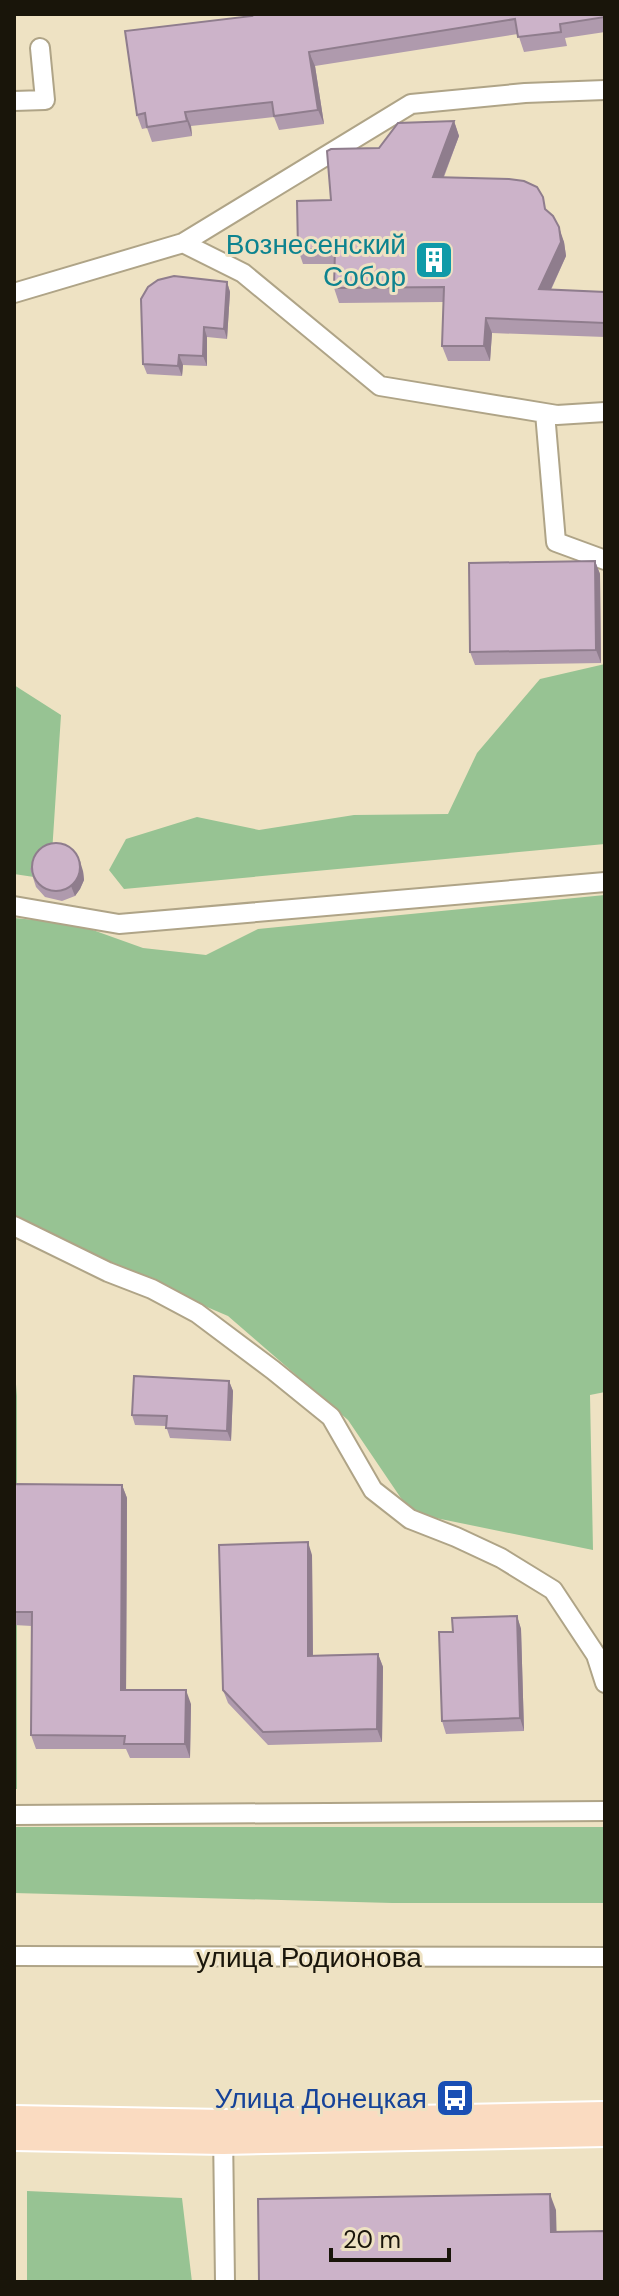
<svg xmlns="http://www.w3.org/2000/svg" width="619" height="2296" viewBox="0 0 619 2296" font-family="'DM Sans',sans-serif">
<style>
.green{fill:#97c393}
.lines{fill:none;stroke-linecap:round;stroke-linejoin:round}
.lane-casing{stroke:#afa487;stroke-width:22}
.primary-casing{stroke:#fff;stroke-width:48}
.lane{stroke:#fff;stroke-width:18}
.primary{stroke:#fadbc1;stroke-width:44}
.wall{fill:#af9aad}
.shaded-wall{fill:#8f7d8d}
.building{fill:#ccb3c9;stroke:#8f7d8d;stroke-width:2}
.labels{text-anchor:middle;dominant-baseline:central;stroke-width:6;stroke-linejoin:round;paint-order:stroke}
.culture-label{font-size:28px;fill:#0d838f;stroke:#eee2c3;text-anchor:end}
.street-label{font-size:28px;fill:#19150a;stroke:#eee2c3}
.transit-label{font-size:28px;fill:#164399;stroke:#eee2c3;text-anchor:end}
</style>
<rect width="100%" height="100%" fill="#eee2c3"/>
<path class="green" d="M605 664V844L124 889 109 870 126 839 197 817 259 830 354 815 448 814 477 753 540 679Z
M14 685 61 715 52 853 34 877 14 874Z
M605 895V1392L590 1395 593 1550 411 1513 348 1420 228 1316 57 1243 14 1218V918L76 924 143 948 206 955 258 929Z
M14 1360 17 1396V1789H14Z
M14 1827H605V1903H392L14 1893Z
M27 2191 182 2198 192 2282H27Z"/>
<g class="lines">
<g class="lane-casing">
<path id="lane" d="M14 101 45 100 40 48
M183 243 243 273 380 386 557 415 605 412
M14 293 183 243 411 104 525 93 605 90
M545 413 556 542 605 560
M14 906 119 924 605 882
M14 1226 108 1272 152 1289 197 1313 273 1370 331 1417 373 1490 410 1519 456 1537 501 1558 553 1590 596 1655 605 1683
M14 1815 605 1811
M14 1956 605 1957
M223 2132 225 2282"/>
</g>
<g class="primary-casing">
<path id="primary" d="M14 2128 223 2132 605 2124"/>
</g>
<use href="#lane" class="lane"/>
<use href="#primary" class="primary"/>
</g>
<path class="wall" d="M605 14V32L565 38 567 46 524 52 518 34 315 66 324 124 279 130 274 117 191 126 192 136 152 142 147 128 142 129 137 115 252 16Z
M454 121 459 136 444 177 549 212 564 242 566 256 551 290 605 292V337L492 333 490 361H448L442 346 444 302 339 303 334 288 335 264H303L298 249 331 200 379 148Z
M227 282 230 292 227 339 207 337V366L183 365 182 376 147 374 143 364Z
M595 561 600 574 601 663 475 665 470 652Z
M30 868 83 871 84 880 80 889 75 896 62 901 45 897 36 887Z
M229 1381 233 1391 231 1441 170 1438 166 1426 135 1425 132 1415Z
M14 1484 122 1485 127 1498 126 1690 191 1704 190 1758H130L126 1749H36L31 1735 32 1626 14 1625Z
M312 1555 313 1655 378 1654 383 1667 382 1742 268 1745 228 1703 223 1690Z
M517 1616 521 1629 524 1731 446 1734 442 1721 453 1632Z"/>
<path class="shaded-wall" d="M309 52 315 66 324 124 318 110Z
M185 112 191 126 192 136 187 121Z
M454 121 459 136 438 191 433 177Z
M559 227 564 242 566 256 544 304 539 289Z
M227 282 230 292 227 339 224 329Z
M486 318 492 333 490 361 484 346Z
M204 327 207 337V366L203 356Z
M179 355 183 365 182 376 178 366Z
M595 561 600 574 601 663 596 650Z
M80 861 83 871 84 880 80 889 75 896 71 886Z
M229 1381 233 1391 231 1441 227 1431Z
M122 1485 127 1498 126 1704 121 1690Z
M308 1542 312 1555 313 1668 308 1656Z
M517 1616 521 1629 524 1731 520 1718Z
M378 1654 383 1667 382 1742 377 1729Z
M186 1690 191 1704 190 1758 185 1744Z
M550 2194 556 2210 557 2248 551 2232Z"/>
<path class="building" d="M251 14H605V17L560 24 561 32 518 37 515 19 309 52 318 110 274 116 272 102 185 112 187 121 147 127 145 113 137 115 125 31 252 16Z
M454 121 433 177 509 179 524 181 537 187 543 197 545 209 553 216 559 227 561 242 539 289 605 292V323L486 318 484 346H442L444 287 334 288 335 249H298L297 201 331 200 327 151 331 149 379 148 398 123Z
M174 276 227 282 224 329 204 327 203 356 179 355 178 366 143 364 141 299 148 287 158 280Z
M595 561 596 650 470 652 469 563Z
M32 867a24 24 0 1 1 48 0a24 24 0 1 1-48 0Z
M134 1376 229 1381 227 1431 166 1428 167 1416 132 1415Z
M14 1484 122 1485 121 1690H186L185 1744H124L125 1736 31 1735 32 1612H14Z
M308 1542V1656L378 1654 377 1729 263 1732 223 1690 219 1545Z
M517 1616 520 1718 442 1721 439 1632H453L452 1618Z
M550 2194 551 2232 605 2231V2282H259L258 2199Z"/>
<defs>
<g id="building-square" transform="scale(2)"><rect x="-9" y="-9" width="18" height="18" rx="4" fill="#0f9aa8" stroke="#eee2c3"/><path d="M-4-6H4V6H1V3H-1V6H-4ZM-2.5-4.3h1.7v1.8h-1.7ZM.8-4.3h1.7v1.8H.8ZM-2.5-1h1.7V.8h-1.7ZM.8-1h1.7V.8H.8Z" fill="#fff"/></g>
<g id="bus-square" transform="scale(2)"><rect x="-9" y="-9" width="18" height="18" rx="4" fill="#1a4fb4" stroke="#eee2c3"/><path d="M-5-6H5V4H4V6H2V4H-2V6H-4V4H-5ZM-3.5-4V0h7V-4ZM-3.5 1.2v1.5H-2V1.2ZM2 1.2v1.5H3.5V1.2Z" fill="#fff"/></g>
</defs>
<g fill-rule="evenodd">
<use href="#building-square" x="434" y="260"/>
<use href="#bus-square" x="455" y="2098"/>
</g>
<g class="labels">
<g class="culture-label">
<text x="406" y="244">Вознесенский<tspan x="406" dy="32">Собор</tspan></text>
</g>
<g class="street-label">
<text x="309" y="1957">улица Родионова</text>
</g>
<g class="transit-label">
<text x="427" y="2098">Улица Донецкая</text>
</g>
</g>
<rect width="619" height="2296" fill="none" stroke="#19150a" stroke-width="32"/>
<path d="M331 2248v12h118v-12" fill="none" stroke="#19150a" stroke-width="4"/>
<text x="343" y="2248" font-size="24" fill="#19150a" stroke="#eee2c3" stroke-width="6" paint-order="stroke">20 m</text>
</svg>
